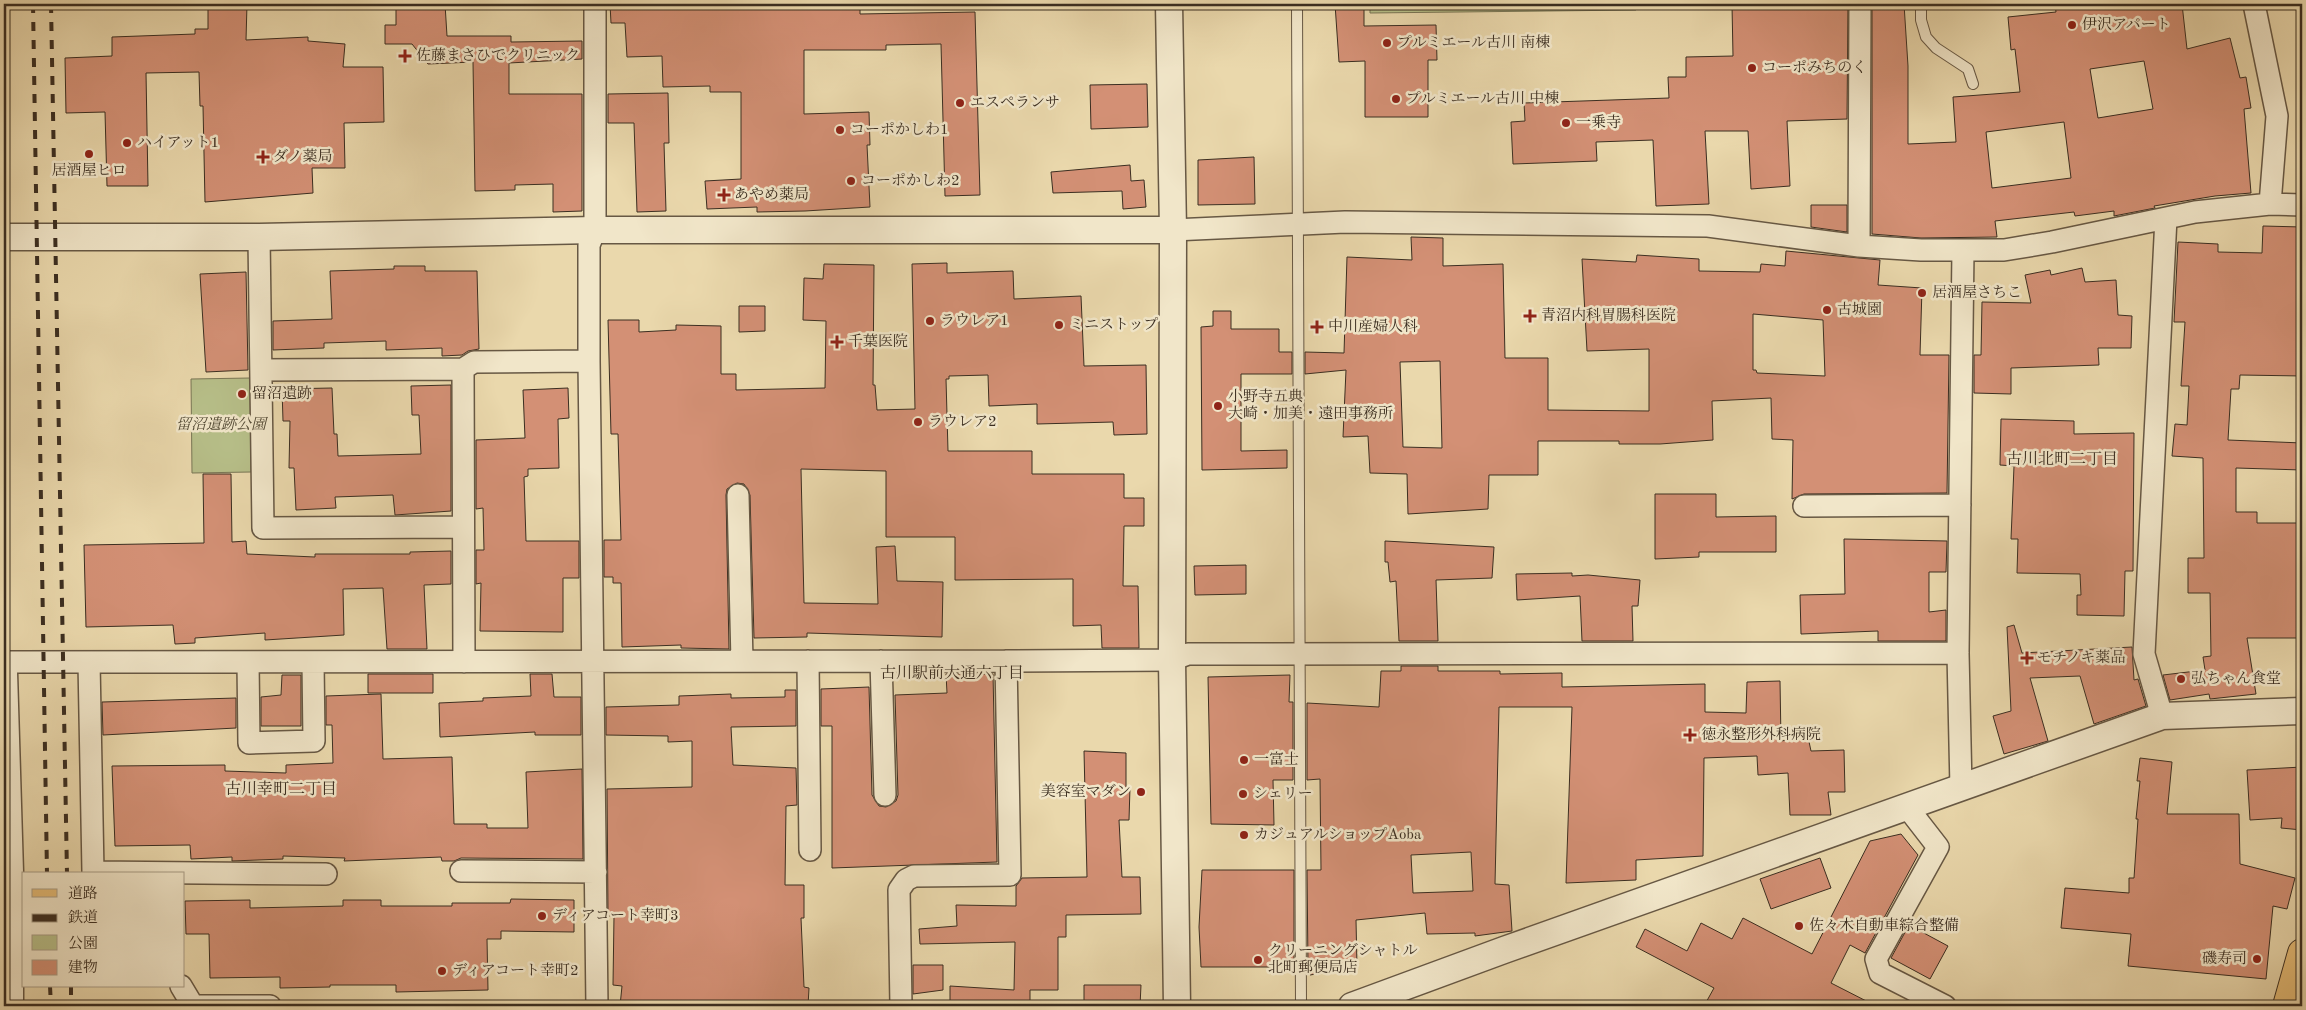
<svg xmlns="http://www.w3.org/2000/svg" width="2306" height="1010" viewBox="0 0 2306 1010" font-family="'Old Standard TT','Noto Serif JP',serif">
<style>
.green{fill:#b7bf89;stroke:#797655}
.building{fill:#d39075;stroke:#3b2e21;fill-rule:evenodd}
.lines{fill:none;stroke-linecap:round;stroke-linejoin:round}
.service-casing{stroke:#675844;stroke-width:12}
.minor-casing{stroke:#675844;stroke-width:24}
.tertiary-casing{stroke:#675844;stroke-width:29}
.primary-casing{stroke:#3b2e21;stroke-width:30}
.service{stroke:#f1e6c9;stroke-width:10}
.minor{stroke:#f1e6c9;stroke-width:21}
.tertiary{stroke:#f1e6c9;stroke-width:26}
.primary{stroke:#e5bc76;stroke-width:28}
.rail{stroke:#3b2e21;stroke-width:4;stroke-dasharray:9 9;stroke-linecap:butt}
.poi-dot{fill:#8f2418;stroke:#f1e6c9;stroke-width:2}
.labels{text-anchor:middle;dominant-baseline:central;stroke-width:5;stroke-linejoin:round;paint-order:stroke}
.poi-label{font-size:15px;fill:#3b2e21;stroke:#f1e6c9;text-anchor:start}
.park-label{font-size:15px;font-style:italic;fill:#544b36;stroke:#f1e6c9}
.neighbourhood-label{font-size:16px;fill:#3b2e21;stroke:#f1e6c9}
</style>
<rect width="100%" height="100%" fill="#ead8ac"/>
<filter id="stains"><feTurbulence type="fractalNoise" baseFrequency=".004" numOctaves="4"/><feColorMatrix values="0 0 0 0 .2 0 0 0 0 .09 0 0 0 0 .02 0 0 0 .5 -.17"/></filter>
<radialGradient id="worn" r=".72"><stop offset=".6" stop-color="#630" stop-opacity="0"/><stop offset="1" stop-color="#630" stop-opacity=".3"/></radialGradient>
<path class="green" d="M1370 4H1635L1636 10 1370 13Z
M250 378 251 472 192 473 191 379Z"/>
<path class="building" d="M208 4H247L246 40 308 37V41L345 44 343 67H383L384 122 344 123 345 168H312L313 193 205 202 203 106H200L199 72 146 73 148 186H107L105 112 66 113 65 58 112 56V37L195 34V29H208Z
M396 4H445L447 36H511V42L582 41V59L509 63V94H582V211L553 212V184L515 185V190L475 191 473 62 428 64 412 44H385V25H396Z
M610 4H860V14L975 12 980 195 945 196 941 44 886 45V50H804V114L869 112 870 145H867L870 207 805 211 757 212V207L707 209 705 181 741 179V92H710V86L663 87 662 56 627 57 625 23H611Z
M1335 4H1364V26L1436 25 1437 60H1428V117H1365V61L1339 62Z
M1791 4H1848L1847 119 1787 121 1790 186 1751 189 1748 131H1705L1709 204 1656 206 1653 140 1596 142 1597 161 1513 164 1511 122 1525 121 1524 103 1669 98 1668 77H1686V57L1733 56 1732 5Z
M1872 4H1904L1908 66V144L1956 142 1953 97 2020 92 2015 49 2011 50 2008 17 2056 12 2055 4H2084L2085 7 2125 4H2182L2187 49 2230 38 2240 78 2246 77 2251 108 2244 109 2251 193 2215 196 2154 206 2155 208 2114 216V211L2075 216 2074 212 1995 221 1997 237 1921 238 1872 234ZM2144 61 2153 109 2098 118 2090 69ZM2064 122 2071 178 1992 188 1986 132Z
M1147 84 1148 127 1091 129 1090 85Z
M668 93 669 143H664L666 211 637 212 634 123H608V94Z
M1254 157 1255 204 1198 205V160Z
M1130 165 1131 181 1144 180 1146 207 1123 209 1122 191 1053 193 1051 172Z
M1811 205H1847V232L1811 227Z
M2263 226 2302 227V376L2240 375 2239 389H2231L2228 440 2302 443V470L2236 468V512H2257V523H2300L2299 560H2302V638H2247L2256 694 2210 699 2209 694 2170 700 2163 675 2205 670 2203 657 2211 656 2210 593H2188V558H2204L2203 458 2172 456 2175 424 2187 425 2189 386H2181L2185 322H2174L2178 242 2218 244V252L2262 253Z
M1411 237 1443 238V266L1503 264 1505 358H1548V410L1649 411V349L1587 351 1582 259 1636 262 1637 255 1699 259V271L1760 272 1761 264 1785 266 1786 251 1880 260 1878 285 1922 288 1920 355H1949L1947 493 1804 494 1792 499 1793 440 1772 439 1771 398 1712 401 1713 440 1660 444H1619V441H1538V475H1489L1488 509 1408 514 1407 474 1370 473 1368 436 1343 437 1346 370 1305 374V352L1344 353 1347 257 1412 260ZM1753 314 1823 320 1825 376 1757 373 1756 370H1753ZM1440 361 1442 448 1403 447 1400 362Z
M947 263V273L1013 271 1014 299 1081 296 1084 366 1146 365 1147 434 1114 435 1113 422 1037 424V404L989 406 988 375 949 376V379H946L948 451H1032V474H1124V498H1144V526H1124L1123 586H1138L1139 648H1102L1101 625 1073 626V579L955 580V537H886V471L801 469 804 603 878 604 876 547 895 546 897 581 943 582 942 637 807 633V637L754 638 750 495 744 484 737 483 727 489 726 495 729 649 681 648V645L622 647 621 583H613V577H604V540H621L618 434H611L608 320H639V332L676 330V325L721 326V374H736V390L825 388 826 321 803 320 804 278 823 279 824 264 874 265 873 385H875L877 410 915 409 912 264Z
M394 266H425V271H477L479 349 468 351 462 355 442 356V348L386 350V341L324 343V348L273 350V321L332 319 330 271 394 269Z
M2082 268 2085 282 2116 280 2118 315 2132 316 2131 348H2098L2099 365 2011 368V394L1974 393V355H1981L1982 302 2031 303 2025 275 2050 270 2051 275Z
M246 272 248 370 206 372 200 274Z
M739 306H765V331L739 332Z
M1213 311H1231V329H1279V352H1292V374H1241V451L1287 450V468L1202 470 1201 327 1213 326Z
M451 385V511L395 515 393 495 335 497 336 508 296 510 294 468H289L290 421H283L282 389 332 388 334 434H337L338 456 421 454 419 415H412L411 386Z
M568 388 569 418 558 419 559 468 528 469V476L524 477 526 541H579V578H563V632L480 631 481 583 476 584V550H484L483 508 476 509V440L525 438 523 390Z
M2001 419 2074 421V434L2134 433 2133 571H2125L2124 616 2077 615V595H2081L2080 574 2017 573 2018 539H2011L2014 466 2000 465Z
M203 474H231L232 542 246 541 247 554 315 557V554H410V552L451 551V584L424 585 427 649H387L383 588 343 589 344 635 265 640V633L195 638V643L175 644 173 625 86 627 84 545 204 543Z
M1655 494H1716V517L1776 516V552H1699V557L1655 559Z
M1844 539 1947 541 1946 572H1929V612L1946 610V641H1878V631L1801 634 1800 595 1845 594Z
M1385 541 1494 547 1492 578 1436 580 1438 641H1399L1396 581 1390 582 1388 562H1385Z
M1246 565V594L1195 595 1194 566Z
M1572 573V576L1588 575 1640 580 1638 606H1632L1633 641H1582L1580 596 1517 600 1516 574Z
M2014 625 2022 653 2132 647 2134 680 2138 679 2146 706 2094 724 2080 676 2030 678 2048 741 2004 754 1993 716 2011 711 2007 627Z
M1401 666H1438V671H1500V674L1562 673V687L1705 684V712L1746 713 1747 682 1780 681 1781 741 1808 737 1811 751 1844 750 1845 792H1828L1831 815H1790L1788 773 1758 775 1757 756 1704 758 1703 856 1636 860V880L1566 883 1572 707H1499L1495 884 1509 885 1512 931 1475 936V933L1427 934 1425 913 1356 920 1357 967 1310 975 1309 966 1308 967 1307 870H1321L1320 779 1307 780V703L1379 707 1381 671H1401ZM1471 852 1473 891 1413 893 1411 855Z
M368 674H433V693H368Z
M530 674H552L554 697H581V735H535V732L440 737 439 703 483 701V698L531 696Z
M946 674H993L997 862 832 868V726H821V689L869 687 872 795 879 806 886 807 896 801 898 795 895 695 947 693Z
M282 675H301V726H261V697L281 695Z
M1290 675 1289 702H1293V780H1273L1274 825 1211 824 1208 677Z
M785 690H796V726L731 727 733 765 796 768 797 805 786 806 785 885H804V918H801L804 987 809 988 808 1006H620L622 986 613 985 614 916H608L607 789 692 787V741L668 742V736L606 735V707L679 705V696L731 694V698L785 697Z
M381 694 383 759 452 757 454 824H487V828H528L526 772 582 769 583 859 461 858 454 861H442L441 857 344 861 345 858 283 856V859L232 861V857L191 859 190 845 115 846 112 766 225 765V771L286 773V765L333 763 332 725H326V696Z
M236 698V728L103 735 102 702Z
M1084 751 1126 753V787H1130L1129 820H1119L1122 877H1140L1141 914 1066 915V937H1058V990H1030V1006H950V986L1014 990 1015 942 920 944 919 929 957 926 956 905 1016 906V886L1022 878 1087 877Z
M2140 758 2172 762 2167 814H2239L2240 864 2295 878 2287 909 2273 906 2266 979 2128 966 2131 934 2061 928 2065 888 2129 893V878H2134L2138 819H2136L2140 781H2137Z
M2302 767V830L2281 828 2282 818 2250 820 2247 770Z
M1901 834 1918 855 1865 953 1850 945 1831 983 1876 1006H1704L1714 988 1636 947 1645 929 1687 951 1701 923 1732 939 1743 918 1812 954 1870 841Z
M1820 858 1831 888 1771 909 1760 879Z
M1202 870H1294V967H1201L1199 927Z
M511 899 574 900V932L501 931V939H487L488 990 396 992V985H330V987L280 988V977L210 978 209 934H186L185 901 250 900V908L343 906V900H381V906H452V903H510Z
M1909 925 1948 946 1930 979 1891 958Z
M913 965H943V990L913 994Z
M1084 985H1141L1140 1006H1084Z"/>
<g class="lines">
<g class="service-casing">
<path id="service" d="M1297 4 1301 1006
M1921 4V20L1926 37 1936 48 1968 69 1973 84"/>
</g>
<g class="minor-casing">
<path id="minor" d="M595 4V230L589 245V361L597 1006
M2254 4 2277 116 2270 204
M1173 230 1345 222 1708 226 1859 246 1921 250H2004L2052 242 2195 212 2270 204 2302 205
M259 237 263 528 463 527
M1859 246 1860 4
M463 369 474 362 589 361
M261 370 463 369 464 662
M738 495 742 661
M1804 506 1960 505
M808 661 810 850
M881 661 885 795
M4 662 1006 661 1172 660 1188 654 1958 653
M89 662 93 872 326 874
M248 662 249 743 314 741 313 662
M2162 716 2144 654 2166 218
M1961 788 1958 653 1963 250
M1907 807 1938 847 1876 959 1880 973 1945 1006
M461 871 596 872
M181 986 193 1006
M193 1006H270
M901 1006 899 890 906 880 914 876 1010 875 1006 661"/>
</g>
<g class="tertiary-casing">
<path id="tertiary" d="M1169 4 1173 230 1172 660 1177 1006
M4 237H259L595 230H1173
M4 672 10 872V1006
M1352 1006 1504 950 2162 716 2302 711"/>
</g>
<g class="primary-casing">
<path id="primary" d="M2287 1006 2302 953"/>
</g>
<use href="#service" class="service"/>
<use href="#minor" class="minor"/>
<use href="#tertiary" class="tertiary"/>
<use href="#primary" class="primary"/>
<path class="rail" d="M33 4 47 874
M51 4 67 874
M50 986 51 1006
M71 986V1006"/>
</g>
<g class="poi-dot">
<circle cx="2072" cy="25" r="5"/>
<circle cx="1387" cy="43" r="5"/>
<path d="M402.5 48.5h5v5h5v5h-5v5h-5v-5h-5v-5h5z"/>
<circle cx="1752" cy="68" r="5"/>
<circle cx="1396" cy="99" r="5"/>
<circle cx="960" cy="103" r="5"/>
<circle cx="1566" cy="123" r="5"/>
<circle cx="840" cy="130" r="5"/>
<circle cx="127" cy="143" r="5"/>
<circle cx="89" cy="154" r="5"/>
<path d="M260.5 149.5h5v5h5v5h-5v5h-5v-5h-5v-5h5z"/>
<circle cx="851" cy="181" r="5"/>
<path d="M721.5 187.5h5v5h5v5h-5v5h-5v-5h-5v-5h5z"/>
<circle cx="1922" cy="293" r="5"/>
<circle cx="1827" cy="310" r="5"/>
<path d="M1527.5 308.5h5v5h5v5h-5v5h-5v-5h-5v-5h5z"/>
<circle cx="930" cy="321" r="5"/>
<circle cx="1059" cy="325" r="5"/>
<path d="M1314.5 319.5h5v5h5v5h-5v5h-5v-5h-5v-5h5z"/>
<path d="M834.5 334.5h5v5h5v5h-5v5h-5v-5h-5v-5h5z"/>
<circle cx="242" cy="394" r="5"/>
<circle cx="1218" cy="406" r="5"/>
<circle cx="918" cy="422" r="5"/>
<path d="M2024.5 650.5h5v5h5v5h-5v5h-5v-5h-5v-5h5z"/>
<circle cx="2181" cy="679" r="5"/>
<path d="M1687.5 727.5h5v5h5v5h-5v5h-5v-5h-5v-5h5z"/>
<circle cx="1244" cy="760" r="5"/>
<circle cx="1141" cy="792" r="5"/>
<circle cx="1243" cy="794" r="5"/>
<circle cx="1244" cy="835" r="5"/>
<circle cx="542" cy="916" r="5"/>
<circle cx="1799" cy="926" r="5"/>
<circle cx="2257" cy="959" r="5"/>
<circle cx="1258" cy="960" r="5"/>
<circle cx="442" cy="971" r="5"/>
</g>
<g class="labels">
<g class="poi-label">
<text x="2082" y="25">伊沢アパート</text>
<text x="1397" y="43">プルミエール古川 南棟</text>
<text x="416" y="56">佐藤まさひでクリニック</text>
<text x="1762" y="68">コーポみちのく</text>
<text x="1406" y="99">プルミエール古川 中棟</text>
<text x="970" y="103">エスペランサ</text>
<text x="1576" y="123">一乗寺</text>
<text x="850" y="130">コーポかしわ1</text>
<text x="137" y="143">ハイアット1</text>
<text x="273" y="157">ダノ薬局</text>
<text x="89" y="171" text-anchor="middle">居酒屋ヒロ</text>
<text x="861" y="181">コーポかしわ2</text>
<text x="734" y="195">あやめ薬局</text>
<text x="1932" y="293">居酒屋さちこ</text>
<text x="1837" y="310">古城園</text>
<text x="1541" y="316">青沼内科胃腸科医院</text>
<text x="940" y="321">ラウレア1</text>
<text x="1069" y="325">ミニストップ</text>
<text x="1328" y="327">中川産婦人科</text>
<text x="848" y="342">千葉医院</text>
<text x="252" y="394">留沼遺跡</text>
<text x="1228" y="397">小野寺五典<tspan x="1228" dy="17">大崎・加美・遠田事務所</tspan></text>
<text x="928" y="422">ラウレア2</text>
<text x="2037" y="658">モチノキ薬品</text>
<text x="2191" y="679">弘ちゃん食堂</text>
<text x="1701" y="735">徳永整形外科病院</text>
<text x="1254" y="760">一富士</text>
<text x="1131" y="792" text-anchor="end">美容室マダン</text>
<text x="1253" y="794">シェリー</text>
<text x="1254" y="835">カジュアルショップAoba</text>
<text x="552" y="916">ディアコート幸町3</text>
<text x="1809" y="926">佐々木自動車綜合整備</text>
<text x="1268" y="951">クリーニングシャトル<tspan x="1268" dy="17">北町郵便局店</tspan></text>
<text x="2247" y="959" text-anchor="end">磯寿司</text>
<text x="452" y="971">ディアコート幸町2</text>
</g>
<g class="park-label">
<text x="221" y="425">留沼遺跡公園</text>
</g>
<g class="neighbourhood-label">
<text x="2062" y="460">古川北町二丁目</text>
<text x="952" y="674">古川駅前大通六丁目</text>
<text x="281" y="790">古川幸町二丁目</text>
</g>
</g>
<rect width="2306" height="1010" fill="none" stroke="#ead8ac" stroke-width="20"/>
<rect x="5" y="5" width="2296" height="1000" fill="none" stroke="#3b2e21" stroke-width="2.5"/>
<rect x="10" y="10" width="2286" height="990" fill="none" stroke="#3b2e21"/>
<rect x="22" y="872" width="162" height="115" fill="#f1e6c9" stroke="#a89c86"/>
<rect x="32" y="889" width="25" height="8" fill="#e5bc76" stroke="#a89c86"/>
<text x="68" y="898" font-size="15" fill="#3b2e21">道路</text>
<rect x="32" y="914" width="25" height="8" fill="#3b2e21" stroke="#a89c86"/>
<text x="68" y="922" font-size="15" fill="#3b2e21">鉄道</text>
<rect x="32" y="935" width="25" height="15" fill="#b7bf89" stroke="#a89c86"/>
<text x="68" y="948" font-size="15" fill="#3b2e21">公園</text>
<rect x="32" y="960" width="25" height="15" fill="#d39075" stroke="#a89c86"/>
<text x="68" y="972" font-size="15" fill="#3b2e21">建物</text>
<rect width="100%" height="100%" filter="url(#stains)"/>
<rect width="100%" height="100%" fill="url(#worn)"/>
</svg>
